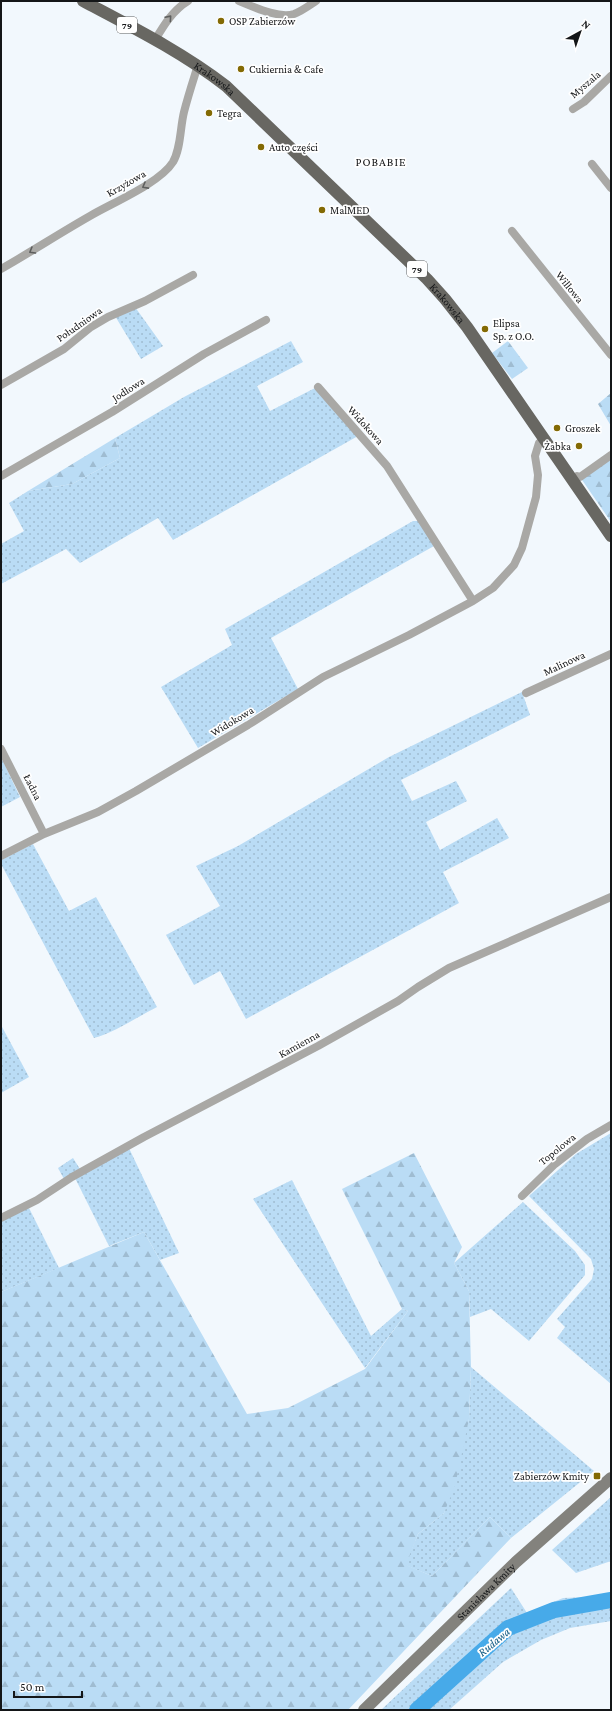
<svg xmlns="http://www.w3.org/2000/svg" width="612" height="1711" viewBox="0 0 612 1711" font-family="'Crimson Pro',serif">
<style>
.grass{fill:url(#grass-dots)}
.forest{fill:url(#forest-firs)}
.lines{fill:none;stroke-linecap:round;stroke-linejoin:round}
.river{stroke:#47aae9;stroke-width:16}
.minor{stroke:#a9a8a5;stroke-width:8}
.secondary{stroke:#83827d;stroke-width:12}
.primary{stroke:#686762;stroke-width:12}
.oneway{stroke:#5e5f5e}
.poi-dot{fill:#836a04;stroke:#fff;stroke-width:1.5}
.labels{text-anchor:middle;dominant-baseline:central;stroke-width:3.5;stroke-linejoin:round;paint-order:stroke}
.shield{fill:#fff;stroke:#5a5c5d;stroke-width:1}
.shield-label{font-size:10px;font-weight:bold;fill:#141618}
.poi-label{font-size:11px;fill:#141618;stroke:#fff;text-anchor:start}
.street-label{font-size:11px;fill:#141618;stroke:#fff}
.neighbourhood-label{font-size:12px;letter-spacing:1px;fill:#141618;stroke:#fff}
.water-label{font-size:12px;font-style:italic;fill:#115b84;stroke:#fff}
</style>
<defs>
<pattern id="grass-dots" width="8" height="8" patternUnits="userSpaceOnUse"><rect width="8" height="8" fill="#badcf5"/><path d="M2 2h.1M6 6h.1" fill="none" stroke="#9fbcd1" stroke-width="1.8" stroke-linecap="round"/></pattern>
<pattern id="forest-firs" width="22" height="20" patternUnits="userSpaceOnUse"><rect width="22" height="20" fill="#badcf5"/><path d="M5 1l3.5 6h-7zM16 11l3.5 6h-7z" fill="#9fbcd1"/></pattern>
</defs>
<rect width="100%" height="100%" fill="#f2f8fd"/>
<path class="grass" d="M135 307 163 346 141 359 115 316Z
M291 341 303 362 257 386 270 411 315 388 358 436 173 540 158 518 80 563 66 549 1 584V544L24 531 9 503 28 491 72 484 120 458 115 438 184 397Z
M413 521H419L434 546 271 638 298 689 198 748 161 687 232 645 225 629Z
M522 692 530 715 401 780 412 801 456 781 467 801 426 822 440 850 497 818 509 838 443 872 459 903 246 1019 220 971 194 985 166 935 220 906 196 866 238 846 389 757Z
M1 757 20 797 1 807Z
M33 844 69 911 96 897 157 1007C139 1016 112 1034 94 1038L1 864V860Z
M1 1025 29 1077 1 1093Z
M611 1133V1384L557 1338 565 1327 557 1319 592 1279 594 1269 591 1259 529 1196 576 1154Z
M127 1144 179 1253 160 1260 144 1232 109 1246 73 1174 64 1179 58 1168 73 1158 80 1169Z
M292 1180 371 1336 402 1309 408 1311 365 1368 253 1199Z
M523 1202 575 1251 585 1265V1275L529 1341 491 1309 470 1317 469 1291 454 1263Z
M29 1208 59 1268 1 1292V1220Z
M471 1367 594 1471 511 1538 490 1517 432 1576 405 1565 418 1534 444 1513 469 1419Z
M611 1497V1561L576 1573 552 1550Z
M511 1588 527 1613 563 1598 611 1596V1621L570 1628 541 1640 503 1662 449 1710H381Z"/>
<path class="forest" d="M508 341 528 368 512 379 492 353Z
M611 393V426L598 404Z
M115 438 120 458 72 484 28 491Z
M611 457V522L580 477Z
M414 1153 462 1247 454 1263 469 1291 471 1367 469 1419 455 1486 444 1513 418 1534 406 1565 432 1576 490 1517 511 1538 348 1710H1V1292L144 1232 247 1414 288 1408 365 1369 408 1311 402 1309 342 1189Z"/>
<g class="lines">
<path class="river" d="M417 1710 508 1628 554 1610 611 1600"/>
<path class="minor" d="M239 1C254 7 279 19 294 14 302 11 310 5 316 1
M155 40C164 25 173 10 188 1
M573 109 584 102 611 76
M592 164 611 188
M512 231 611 355
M1 269C31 252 60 233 90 216 112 203 160 183 173 162 181 148 180 128 184 112 188 96 193 81 198 65
M1 385 64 349 91 327 108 317 145 301 193 275
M318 387 387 466 473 601
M1 476 112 412 204 354 266 320
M572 480 577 476 580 477 611 455
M526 693 611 654
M1 749 44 834
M1 856 44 834 98 812 136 791 248 725 323 677 409 635 473 601 493 588 514 565 522 548 536 497 538 475 535 456 539 443 544 440
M522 1196 555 1164 587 1139 611 1125
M1 1218 37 1200 72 1177 144 1137 318 1046 398 1001 418 987 449 968 611 897"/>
<path class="secondary" id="s1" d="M364 1710 516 1562 611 1478"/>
<path class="primary" id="s2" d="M83 1C132 27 182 52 226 86L427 279 445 299 467 327 611 536"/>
</g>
<defs><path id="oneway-chevron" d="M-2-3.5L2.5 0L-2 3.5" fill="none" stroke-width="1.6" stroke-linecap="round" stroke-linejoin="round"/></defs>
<g class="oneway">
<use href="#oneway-chevron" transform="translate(169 18) rotate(-49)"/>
<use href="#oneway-chevron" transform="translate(145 186) rotate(151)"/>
<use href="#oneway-chevron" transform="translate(32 251) rotate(150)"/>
</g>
<g class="poi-dot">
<circle cx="221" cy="21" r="4"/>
<circle cx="241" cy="69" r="4"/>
<circle cx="209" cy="113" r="4"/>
<circle cx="261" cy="147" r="4"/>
<circle cx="322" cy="210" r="4"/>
<circle cx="485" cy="329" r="4"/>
<circle cx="557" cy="428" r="4"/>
<circle cx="579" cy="446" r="4"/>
<rect x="593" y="1472" width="8" height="8" rx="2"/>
</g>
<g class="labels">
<g class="shield">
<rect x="117" y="17" width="20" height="16" rx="3"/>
<rect x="407" y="261" width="20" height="16" rx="3"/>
</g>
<g class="shield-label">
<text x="127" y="25">79</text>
<text x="417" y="269">79</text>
</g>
<g class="poi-label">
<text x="229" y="21">OSP Zabierzów</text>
<text x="249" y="69">Cukiernia &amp; Cafe</text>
<text x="217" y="113">Tegra</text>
<text x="269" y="147">Auto części</text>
<text x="330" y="210">MalMED</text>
<text x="493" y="323">Elipsa<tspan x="493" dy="13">Sp. z O.O.</tspan></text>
<text x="565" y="428">Groszek</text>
<text x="571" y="446" text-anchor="end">Żabka</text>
<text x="589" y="1476" text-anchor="end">Zabierzów Kmity</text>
</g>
<g class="street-label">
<text stroke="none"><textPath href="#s2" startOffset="153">Krakowska</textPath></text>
<text transform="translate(585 84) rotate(-40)">Myszala</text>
<text transform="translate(126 183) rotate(-30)">Krzyżowa</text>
<text transform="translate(570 287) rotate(51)">Willowa</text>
<text stroke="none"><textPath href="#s2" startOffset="477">Krakowska</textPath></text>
<text transform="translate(79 324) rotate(-35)">Południowa</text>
<text transform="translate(128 389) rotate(-32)">Jodłowa</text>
<text transform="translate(366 425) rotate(48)">Widokowa</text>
<text transform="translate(564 663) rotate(-25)">Malinowa</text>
<text transform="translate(232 721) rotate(-31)">Widokowa</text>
<text transform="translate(33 787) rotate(63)">Ładna</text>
<text transform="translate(299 1044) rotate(-29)">Kamienna</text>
<text transform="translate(557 1149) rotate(-39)">Topolowa</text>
<text stroke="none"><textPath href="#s1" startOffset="170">Stanisława Kmity</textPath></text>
</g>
<g class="neighbourhood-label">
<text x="381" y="162">POBABIE</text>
</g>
<g class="water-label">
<text transform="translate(494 1642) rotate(-40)">Rudawa</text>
</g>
</g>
<rect width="612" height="1711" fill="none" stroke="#141618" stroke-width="4"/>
<g transform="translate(580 32) rotate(40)" stroke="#ffffff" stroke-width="3" paint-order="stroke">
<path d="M0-3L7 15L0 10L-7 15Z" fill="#141618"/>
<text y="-6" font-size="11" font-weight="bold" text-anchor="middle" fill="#141618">N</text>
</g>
<path d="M14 1691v6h68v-6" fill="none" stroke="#141618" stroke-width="2"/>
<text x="20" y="1691" font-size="12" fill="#141618" stroke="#ffffff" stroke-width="3" paint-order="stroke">50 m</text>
</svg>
